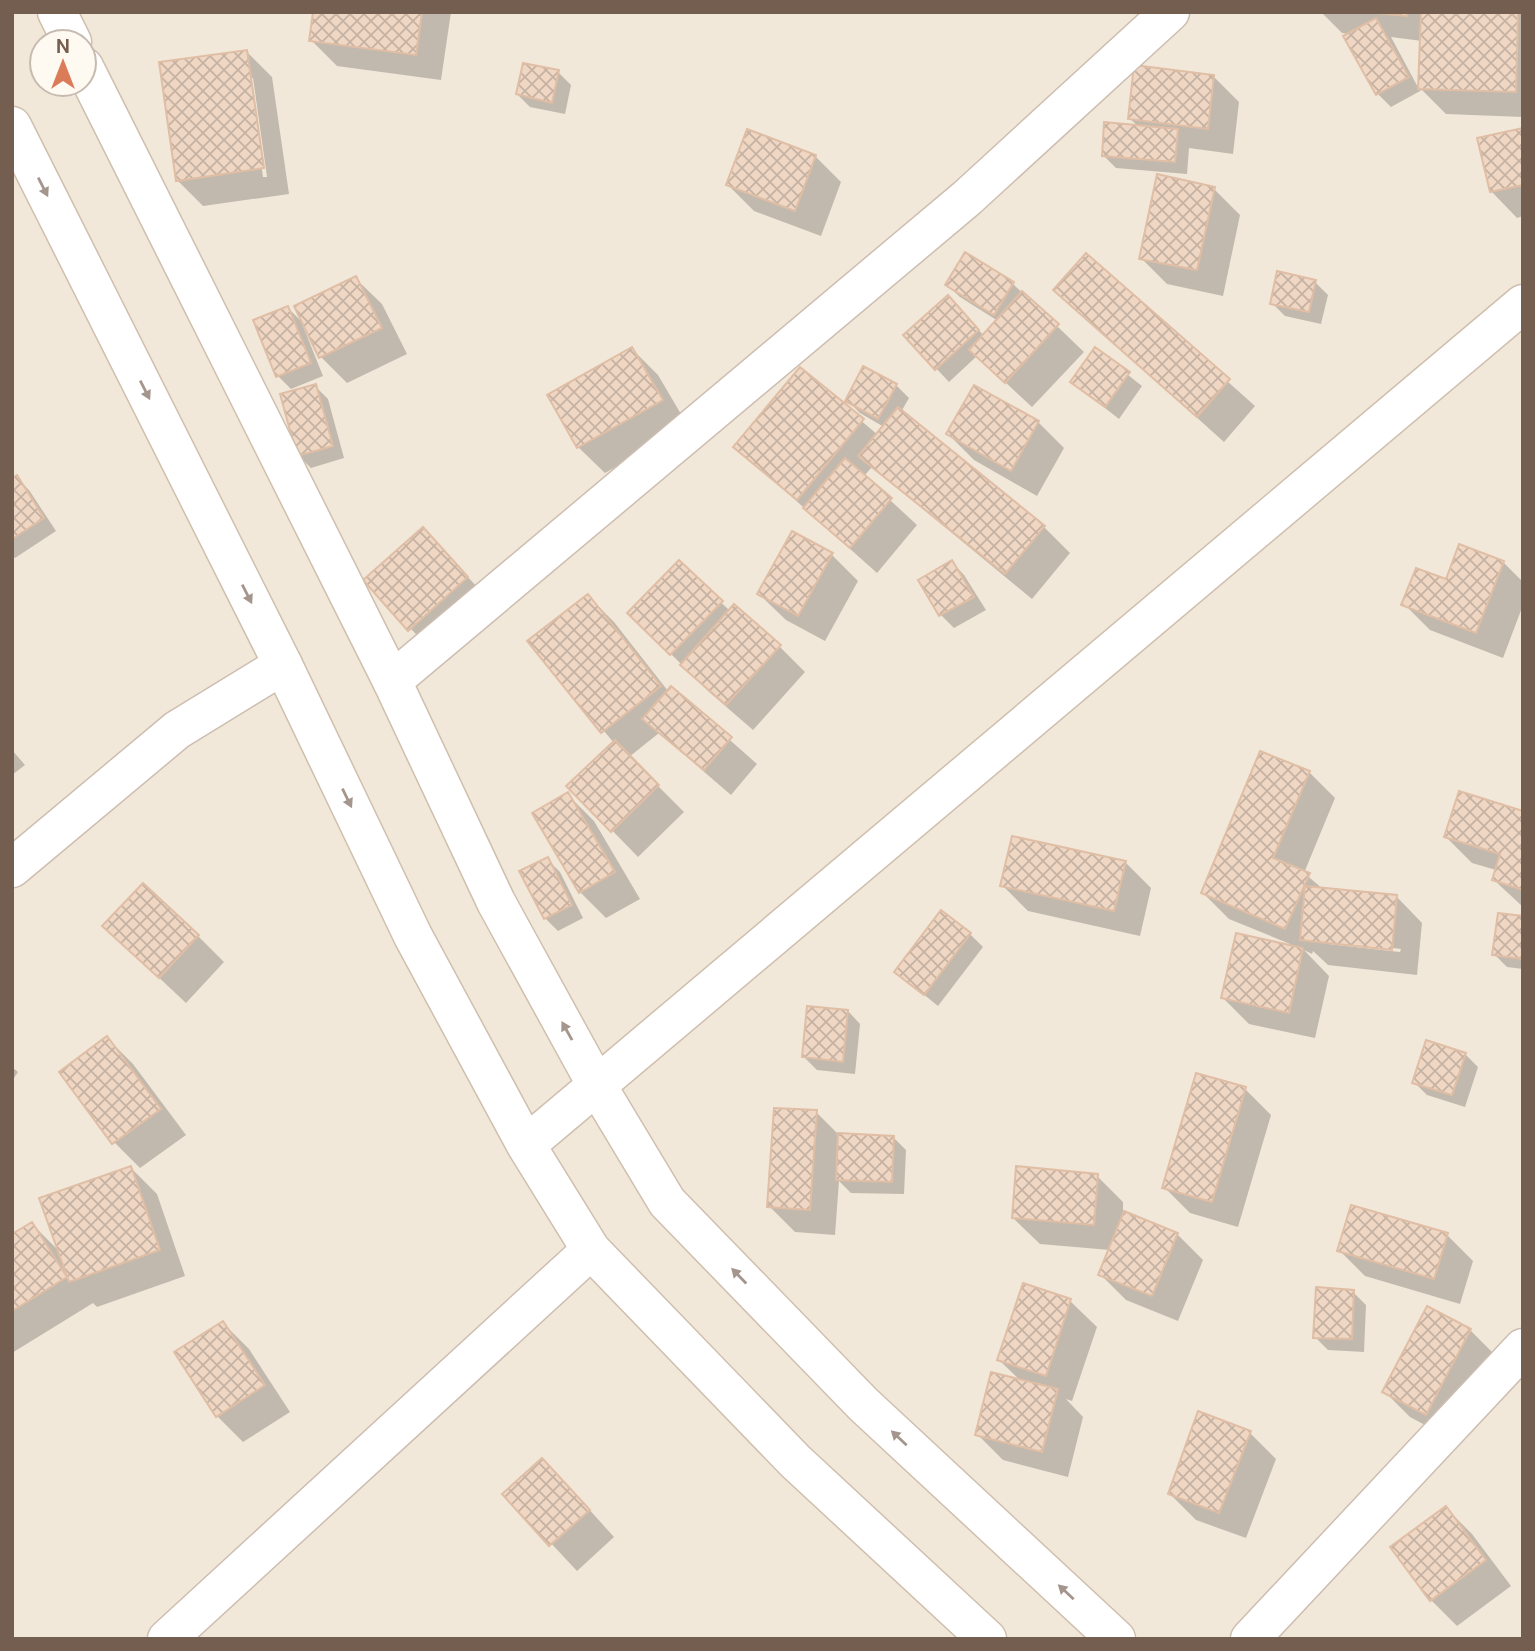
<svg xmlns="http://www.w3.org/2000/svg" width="1535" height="1651" viewBox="0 0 1535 1651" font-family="'DM Sans',sans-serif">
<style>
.residential{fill:#f2e8d9;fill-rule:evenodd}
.shadow{fill:#0003;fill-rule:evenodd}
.building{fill:url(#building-cross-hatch);stroke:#e0bea5;stroke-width:2}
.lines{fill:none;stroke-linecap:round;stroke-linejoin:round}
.street-casing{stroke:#cdbeb1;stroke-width:41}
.secondary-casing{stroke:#cfbfae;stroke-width:41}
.street{stroke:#fff;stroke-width:38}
.secondary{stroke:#fff;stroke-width:38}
.oneway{fill:#a5968d}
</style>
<defs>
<pattern id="building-cross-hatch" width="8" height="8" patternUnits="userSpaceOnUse" patternTransform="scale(1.75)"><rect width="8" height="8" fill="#efd7c4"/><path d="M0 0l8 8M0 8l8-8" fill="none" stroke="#c6b2a2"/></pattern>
</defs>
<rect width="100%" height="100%" fill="#fbf5ea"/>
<path class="residential" d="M12 12H1523V1639H12ZM42 42H84V84H42Z"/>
<path class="shadow" d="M315 12H451L441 80 337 66 311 40Z
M1321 12H1523V117L1446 114 1422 90 1391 107 1378 94 1346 37 1351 34 1342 33ZM1391 37 1422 41 1420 91Z
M246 51 272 77 289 194 203 206 177 180ZM249 78H253L267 177H263Z
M558 72 571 85 565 114 530 107 517 94Z
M1213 76 1239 102 1233 154 1189 148 1187 174 1116 168 1103 155 1139 127 1129 118Z
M1523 129V216L1517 218 1491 191Z
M815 156 841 182 821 236 754 211 728 185Z
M1214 189 1240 215 1223 296 1167 284 1141 258Z
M966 254 1013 284 1084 352 1032 407 977 356 949 382 905 335 961 310 984 336 998 321 960 297 947 285Z
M1086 255 1255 406 1224 442 1055 290Z
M355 278 382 304 407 354 347 383 321 357 305 325 303 326 323 376 291 389 278 376 256 321 288 308 305 325Z
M1315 282 1328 295 1321 324 1285 316 1272 303Z
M632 349 658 375 688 426 605 473 578 447 549 396Z
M1095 349 1142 386 1119 419 1072 382Z
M800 369 878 435 884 427 860 413 847 400 896 385 909 398 901 412 1044 527 1070 553 1032 599 872 467 864 476 917 525 877 573 736 447Z
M315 386 328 399 344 458 311 468 298 455Z
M1038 422 1064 448 1037 496 974 460 948 434Z
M17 478 29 490 56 531 15 558 12 555V480Z
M423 529 493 604 436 655 365 581Z
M793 533 832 555 858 581 825 641 786 620 759 594Z
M679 562 730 611 779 646 805 672 753 730 708 691 630 613Z
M952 562 964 575 986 610 954 628 941 615 920 580Z
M1503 562 1523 582V605L1503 658 1430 630 1404 604 1447 581Z
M588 596 614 622 668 691 671 688 757 764 731 795 659 733 629 757 684 812 638 857 569 786 614 743 530 642Z
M12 750 25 765 12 775Z
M1309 772 1335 798 1304 873 1323 889 1396 896 1422 923 1417 975 1328 965 1313 951 1312 954 1304 950 1329 976 1315 1038 1249 1024 1223 998 1290 944 1229 919 1203 893ZM1328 941 1401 949 1400 952 1328 944Z
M568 795 594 821 640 899 606 918 580 892Z
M1523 813V907L1494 880 1496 870 1472 863 1446 837Z
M547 859 560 872 583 918 558 931 545 918Z
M1125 862 1151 888 1140 936 1028 911 1002 885Z
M1523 918V969L1507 967 1494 954Z
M104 926 198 936 224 962 186 1003Z
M970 934 983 947 938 1006 896 972Z
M848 1011 860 1024 855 1074 817 1070 804 1057Z
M107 1038 133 1064 186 1135 140 1168 114 1142Z
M1465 1054 1478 1067 1465 1107 1427 1095 1414 1082Z
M12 1067 18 1072 12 1081Z
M1245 1089 1271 1115 1238 1227 1190 1213 1164 1187Z
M816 1112 839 1135 893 1137 906 1150 904 1194 851 1193 839 1181 835 1235 795 1232 769 1206Z
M131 1168 157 1194 185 1276 97 1307 93 1303 12 1353V1236L32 1224 61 1253Z
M1097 1176 1123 1202V1212L1177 1234 1203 1260 1178 1321 1126 1300 1100 1274 1110 1250 1040 1244 1013 1218Z
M1447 1235 1473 1261 1460 1304 1365 1276 1339 1250Z
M1353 1292 1366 1305 1364 1352 1328 1350 1315 1337Z
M1070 1301 1097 1327 1072 1401 1066 1399 1083 1417 1068 1477 1003 1460 977 1434 1021 1381 999 1360Z
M223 1323 249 1349 290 1412 243 1442 217 1416Z
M1470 1330 1496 1356 1453 1440 1410 1417 1384 1391Z
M1250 1433 1276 1459 1246 1538 1196 1520 1170 1494Z
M568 1486 614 1537 577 1571 505 1494Z
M1446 1508 1472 1534 1511 1586 1457 1626 1431 1600Z"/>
<path class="building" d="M313 12H422L416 55 309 41Z
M1365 12H1407V16Z
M1421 12H1518L1516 92 1418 89Z
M1376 18 1409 77 1376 95 1343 36Z
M247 50 264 168 176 181 159 62Z
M523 63 559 70 552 103 516 94Z
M1134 65 1214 75 1208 129 1128 119Z
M1104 122 1178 129 1175 162 1102 156Z
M1523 128V185L1490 192 1477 138Z
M747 129 816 155 795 211 726 185Z
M1157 174 1215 187 1197 270 1139 259Z
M965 252 1014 282 994 315 945 285Z
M1086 253 1230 379 1197 417 1053 290Z
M1277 271 1316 280 1309 312 1270 304Z
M356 276 382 328 319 358 294 306Z
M1022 291 1059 324 1005 383 969 350Z
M948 295 979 330 935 370 903 335Z
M288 306 311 363 276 377 253 320Z
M632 347 663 400 577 448 547 395Z
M1095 347 1130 372 1105 407 1070 382Z
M863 366 897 384 878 419 845 401Z
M800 367 864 419 797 500 733 447Z
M316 384 333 446 297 456 280 394Z
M974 385 1039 421 1011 471 946 434Z
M898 407 1045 526 1005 574 858 456Z
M845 458 892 498 850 548 803 508Z
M17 475 44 518 12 539V478Z
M423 527 468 577 408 631 363 580Z
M792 531 833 553 798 616 757 594Z
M1459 544 1504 561 1476 633 1401 605 1416 568 1446 579Z
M679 560 723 601 670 655 627 613Z
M952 560 974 597 939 616 918 580Z
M588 594 661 686 601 733 527 641Z
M734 604 781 645 726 705 680 665Z
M671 686 732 737 704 770 642 719Z
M615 740 659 785 611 832 566 786Z
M1260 751 1310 771 1273 858 1310 873 1285 929 1201 893Z
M1459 791 1523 811V890L1492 880 1500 854 1444 837Z
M568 792 615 872 579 893 532 813Z
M1012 836 1126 861 1114 911 1000 886Z
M548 857 572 905 544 919 519 871Z
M143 883 199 935 159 978 102 926Z
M1305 886 1397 895 1392 950 1300 940Z
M941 910 971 933 924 995 894 972Z
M1498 913 1523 916V959L1492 955Z
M1236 933 1303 948 1289 1013 1221 998Z
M807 1006 848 1010 843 1062 802 1057Z
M107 1036 161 1109 112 1144 59 1072Z
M1426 1040 1466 1053 1452 1095 1412 1083Z
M1196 1073 1246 1087 1212 1202 1162 1188Z
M774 1108 817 1110 810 1210 767 1207Z
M838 1133 894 1136 892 1182 836 1180Z
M131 1166 160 1250 69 1282 39 1198Z
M1016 1166 1098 1174 1094 1225 1012 1218Z
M1351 1205 1448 1233 1434 1279 1337 1251Z
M1124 1211 1178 1233 1152 1296 1098 1275Z
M32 1222 67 1277 12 1311V1234Z
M1023 1283 1071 1299 1046 1376 997 1360Z
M1316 1287 1354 1290 1352 1339 1313 1338Z
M1427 1306 1471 1329 1426 1415 1382 1392Z
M223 1321 265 1385 216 1417 174 1352Z
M991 1372 1058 1389 1042 1452 975 1435Z
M1198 1411 1251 1431 1219 1513 1168 1494Z
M542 1458 590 1510 549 1546 502 1494Z
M1446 1506 1486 1560 1430 1601 1390 1547Z"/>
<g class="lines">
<g class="street-casing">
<path id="street" d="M392 681 967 198 1170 12
M12 868 177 730 283 665
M167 1639 591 1250
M1250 1639 1523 1348"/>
</g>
<g class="secondary-casing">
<path id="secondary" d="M57 12 72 42
M84 67 392 681 496 902 596 1084 667 1202 863 1404 1116 1639
M12 126 283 665 413 936 526 1145 591 1250 795 1461 987 1639
M526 1145 1523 304"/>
</g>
<use href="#street" class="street"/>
<use href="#secondary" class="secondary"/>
</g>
<defs><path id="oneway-solid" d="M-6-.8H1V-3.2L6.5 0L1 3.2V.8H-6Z" transform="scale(1.75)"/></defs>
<g class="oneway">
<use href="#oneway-solid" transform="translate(43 187) rotate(63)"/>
<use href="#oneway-solid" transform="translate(145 390) rotate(63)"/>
<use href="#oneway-solid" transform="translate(247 594) rotate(63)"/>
<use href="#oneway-solid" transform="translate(347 798) rotate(64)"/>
<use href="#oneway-solid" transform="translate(567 1031) rotate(-119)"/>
<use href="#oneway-solid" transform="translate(739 1276) rotate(-134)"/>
<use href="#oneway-solid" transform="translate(899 1438) rotate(-137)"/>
<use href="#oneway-solid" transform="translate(1066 1592) rotate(-137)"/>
</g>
<rect width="1535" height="1651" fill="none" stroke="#745e4f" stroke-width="28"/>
<g transform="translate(63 63)"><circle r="33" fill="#fef9f1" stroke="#c7bbb0" stroke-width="2"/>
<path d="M0-5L12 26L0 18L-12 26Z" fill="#db7c59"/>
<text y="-10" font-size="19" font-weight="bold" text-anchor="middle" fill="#745e4f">N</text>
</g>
</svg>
